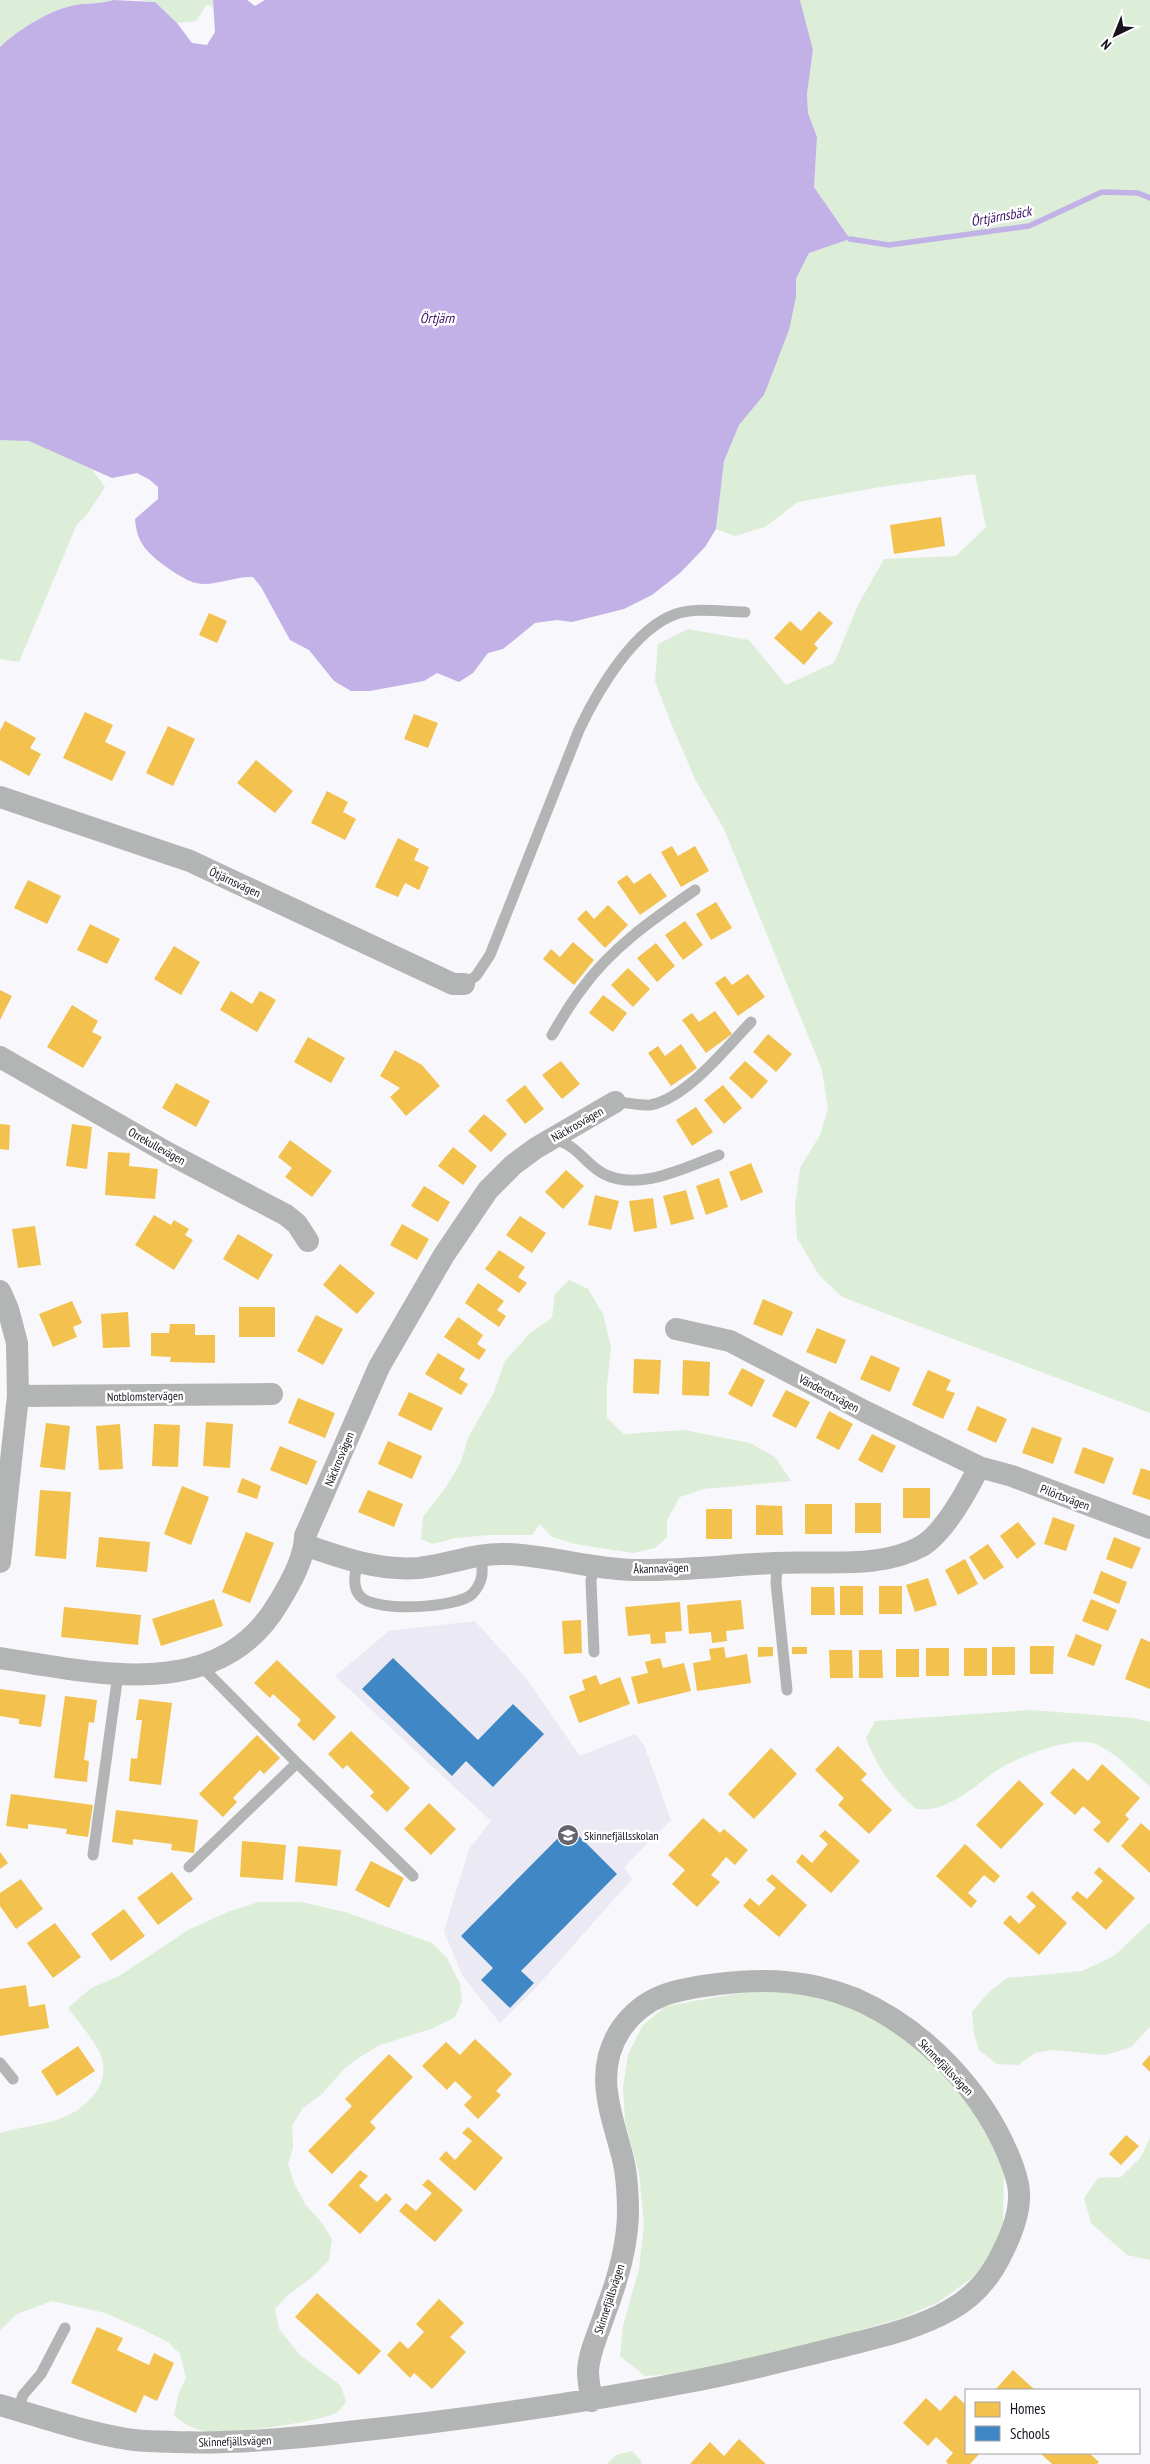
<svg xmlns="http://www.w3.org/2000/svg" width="1150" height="2464" viewBox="0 0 1150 2464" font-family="'PT Sans Narrow',sans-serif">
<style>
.built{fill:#ebe9f3}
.green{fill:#dceed7}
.water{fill:#c1b1e7}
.homes{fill:#f2c14e}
.schools{fill:#3f88c5}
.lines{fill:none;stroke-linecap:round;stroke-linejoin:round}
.stream{stroke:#c1b1e7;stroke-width:5.5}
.lane{stroke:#b2b5b3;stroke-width:11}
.street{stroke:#b2b5b3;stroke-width:22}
.labels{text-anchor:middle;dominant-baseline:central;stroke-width:5;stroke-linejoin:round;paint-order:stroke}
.street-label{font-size:12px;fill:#16131e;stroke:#fff}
.poi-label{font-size:12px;fill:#16131e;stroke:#fff;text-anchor:start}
.water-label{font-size:14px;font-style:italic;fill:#370f67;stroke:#fff}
</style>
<rect width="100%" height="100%" fill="#f8f7fb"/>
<path class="built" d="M475 1621 526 1678 580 1756 635 1734 644 1745 671 1820 624 1867 632 1879 532 1992 500 2023 462 1975 444 1931 469 1849 491 1821 335 1676 389 1631Z"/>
<path class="green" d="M0 0H113C98 5 85 2 71 6 46 12 18 30 0 47Z
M138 0H213V7L207 4 196 21 177 23 155 2Z
M800 0H1150V1413L842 1297 819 1275 797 1238 795 1207 800 1168 820 1135 828 1109 822 1070 724 829 695 779 671 723 655 681 658 644 688 629 749 640 786 685 834 663 858 605 884 559 956 556 986 527 975 474 880 487 798 502 765 527 735 536 716 529 724 461 739 425 764 395 796 297V279L809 253 850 239 814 187 817 137 808 113 807 94 813 50Z
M0 440H29L92 469 105 487 86 516 77 524 19 662 0 659Z
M569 1280 588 1289 603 1314 611 1348 607 1384V1418L624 1434 684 1430 750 1443 775 1457 791 1481 704 1489 680 1497 667 1520V1537L655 1548 633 1553 575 1544 552 1537 540 1524 532 1535H490L456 1538 432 1544 421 1539 423 1517 446 1487 461 1462 468 1438 494 1392 505 1361 530 1333 552 1318 555 1294Z
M1031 1710 1133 1718 1150 1722V1787C1134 1772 1116 1753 1096 1744 1074 1735 1024 1755 1004 1766 982 1779 964 1799 939 1807 932 1810 923 1809 916 1809 892 1789 877 1767 866 1738L875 1721Z
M258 1902H301L345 1912 432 1943 447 1958 460 1984 462 2001 455 2017 431 2029 380 2045 360 2057 345 2068 322 2094 303 2108 292 2125 293 2148 288 2164 294 2183 305 2204 322 2223 332 2239 329 2260 311 2278 288 2295 275 2309 279 2329 300 2355 341 2386 346 2402C343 2405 340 2411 336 2413 318 2422 232 2434 211 2432 198 2431 181 2424 174 2415L179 2392 186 2378 180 2354 168 2342 144 2330 105 2313 52 2301 17 2314 0 2330V2133C37 2122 71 2126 96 2092 103 2082 105 2072 102 2059 100 2047 76 2019 68 2008L91 1988 119 1976 188 1930 230 1911Z
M1150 1922V2027L1131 2047 1106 2055 1053 2050 1035 2053 1018 2065 997 2064 979 2050 974 2034 972 2012 988 1993 1007 1978 1082 1971 1114 1956Z
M792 1991 832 2000 878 2018 924 2053 962 2092 1004 2162 1003 2229 988 2260 972 2278 937 2303 902 2318 799 2348 680 2374 645 2376 620 2356 623 2326 639 2269 644 2224 639 2173 625 2122 623 2087 628 2055 643 2025 666 2006 746 1992Z
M1150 2138V2260L1127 2255 1091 2223 1084 2198 1098 2178 1121 2177 1141 2157Z
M632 2451 642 2462 641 2464H607L616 2455Z"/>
<path class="water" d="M113 0 155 2 177 23 192 43 207 45 215 32 213 0H247L255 6 265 0H800L813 50 807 94 808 113 817 137 814 187 850 239 809 253 796 279V297L789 330 764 395 739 425 724 461 716 529 705 547 680 573 652 595 624 609 572 622 557 620 535 623 503 649 488 653 473 673 459 682 437 673 424 681 370 691H351L334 681 309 650 290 640 261 587 253 577C234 576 214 587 196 583 184 581 152 558 145 548 138 539 136 530 135 519L158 499V487L150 480 137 473 112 478 29 441 0 440V47C18 30 46 12 71 6 85 2 98 5 113 0Z"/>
<path class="homes" d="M941 517 945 546 894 554 890 525Z
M819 611 833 623 814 644 818 648 804 665 774 638 790 621 801 631Z
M209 613 227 621 217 643 199 635Z
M85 712 113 725 105 742 126 752 112 781 63 758Z
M414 714 438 723 428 748 404 739Z
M5 721 36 738 30 748 41 754 29 776 0 760V731Z
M168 726 195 739 173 786 146 773Z
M256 760 293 791 275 813 237 783Z
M327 791 348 802 343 812 356 819 345 840 311 823Z
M398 838 419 849 414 860 429 867 419 890 405 883 398 897 375 887Z
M672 846 678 856 695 846 709 871 681 887 661 852Z
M650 873 667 896 640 915 617 882 627 875 634 884Z
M28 880 61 896 47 924 14 908Z
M716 902 732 928 711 940 696 914Z
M608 905 628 925 605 948 577 919 586 910 594 919Z
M685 921 703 945 683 960 665 935Z
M90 924 120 939 107 964 77 950Z
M573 942 594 960 574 985 543 959 551 949 560 957Z
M656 943 675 966 657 982 637 958Z
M174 946 200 962 181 995 154 979Z
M628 968 650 989 633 1007 611 985Z
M748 974 765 997 738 1016 715 983 725 976 732 985Z
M0 990 12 996 0 1020Z
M231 991 252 1004 260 991 276 1000 257 1032 220 1010Z
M603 995 627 1013 613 1032 589 1013Z
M72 1005 98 1021 92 1032 102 1037 83 1068 47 1047Z
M715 1011 732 1034 706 1053 682 1020 692 1013 699 1022Z
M768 1034 792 1054 776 1072 753 1052Z
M308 1037 345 1058 331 1083 294 1062Z
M681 1044 697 1068 671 1086 648 1053 658 1046 665 1056Z
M395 1050 422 1065 440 1086 406 1116 390 1097 400 1088 380 1076Z
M561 1061 580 1084 562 1099 542 1075Z
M745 1061 768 1081 752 1099 729 1078Z
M176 1083 210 1101 196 1127 162 1108Z
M525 1085 544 1109 525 1124 506 1100Z
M723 1085 742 1108 724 1124 704 1100Z
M696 1107 713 1132 692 1146 676 1120Z
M484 1114 507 1134 491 1152 468 1131Z
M0 1124 10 1125 9 1150 0 1149Z
M72 1124 92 1127 87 1169 66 1166Z
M290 1140 332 1171 312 1197 285 1177 292 1168 278 1157Z
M453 1147 477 1166 463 1185 438 1166Z
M108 1152 130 1153 129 1166 158 1169 155 1199 105 1195Z
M751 1163 763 1192 741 1201 729 1172Z
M566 1170 584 1186 563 1209 545 1192Z
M719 1178 728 1207 706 1215 696 1186Z
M424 1186 450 1202 438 1222 411 1206Z
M686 1190 694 1219 671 1225 663 1196Z
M595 1195 619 1201 611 1230 588 1225Z
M653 1198 657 1228 634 1232 629 1201Z
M154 1215 171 1225 174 1220 189 1229 185 1235 193 1240 174 1270 135 1245Z
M520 1216 546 1233 532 1253 506 1235Z
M402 1224 429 1239 417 1260 390 1245Z
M35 1226 41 1265 18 1268 12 1229Z
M238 1234 273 1255 258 1280 223 1259Z
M499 1250 525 1267 518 1277 527 1283 519 1293 485 1269Z
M340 1264 375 1293 357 1314 323 1285Z
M478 1283 504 1301 497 1310 506 1316 499 1327 465 1303Z
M763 1299 793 1312 782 1336 753 1324Z
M72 1301 82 1323 73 1327 77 1337 53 1347 39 1314Z
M239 1307H275V1337H239Z
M128 1312 130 1347 103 1348 101 1314Z
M316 1315 343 1329 323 1365 297 1351Z
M458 1317 483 1335 477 1344 486 1350 479 1360 444 1337Z
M170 1324H195V1335H215V1363L170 1362 171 1357 151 1356V1333H169Z
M817 1328 846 1340 836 1364 806 1352Z
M438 1353 465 1369 459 1379 468 1384 461 1395 425 1374Z
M871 1355 900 1368 890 1392 860 1379Z
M634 1359 661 1360 659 1394 633 1393Z
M683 1360 710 1362 709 1396 682 1395Z
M742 1368 765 1380 752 1407 728 1394Z
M928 1370 951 1380 946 1390 955 1393 943 1419 912 1405Z
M786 1390 810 1402 796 1428 772 1416Z
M409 1392 443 1408 431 1431 398 1415Z
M298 1398 335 1413 325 1438 288 1423Z
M977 1406 1007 1419 996 1443 967 1430Z
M829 1411 853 1424 839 1450 816 1438Z
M206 1422 233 1424 230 1468 203 1466Z
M46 1423 70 1426 65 1470 40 1467Z
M120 1424 123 1469 99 1470 96 1426Z
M154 1424 180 1425 178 1467 152 1466Z
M1032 1427 1062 1438 1053 1464 1022 1453Z
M872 1434 896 1446 882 1473 858 1460Z
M388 1441 422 1456 412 1479 378 1464Z
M280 1446 317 1461 307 1485 270 1470Z
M1083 1447 1114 1458 1104 1484 1074 1473Z
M1141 1468 1150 1471V1500L1132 1494Z
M242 1478 261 1486 257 1499 237 1492Z
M182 1486 209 1497 191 1545 164 1534Z
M903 1488H930V1518H903Z
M40 1490 71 1492 66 1559 35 1556Z
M368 1490 403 1504 394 1527 358 1512Z
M855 1503H881V1533H855Z
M805 1504H832V1534H805Z
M756 1505 782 1506 783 1535H756Z
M706 1509H732V1539H706Z
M1053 1517 1075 1525 1066 1551 1044 1544Z
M1018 1522 1036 1544 1017 1559 1000 1536Z
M246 1532 274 1543 250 1603 222 1592Z
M99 1537 150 1542 147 1572 96 1567Z
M1114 1537 1141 1548 1132 1569 1106 1559Z
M988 1544 1004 1567 984 1580 969 1557Z
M965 1559 978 1584 958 1595 945 1570Z
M1101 1571 1127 1582 1119 1604 1093 1593Z
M928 1578 937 1605 915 1612 906 1585Z
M840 1586H863V1615H840Z
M879 1586H902V1614H879Z
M811 1587H834L835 1615H811Z
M214 1599 223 1626 161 1646 152 1619Z
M1091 1599 1117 1610 1108 1631 1082 1621Z
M741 1600 744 1629 726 1631 727 1641 712 1643 711 1632 689 1634 687 1605Z
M680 1602 682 1631 665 1632 666 1643 651 1644 650 1634 628 1636 625 1607Z
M64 1607 141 1615 138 1645 61 1637Z
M581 1620 582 1653 564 1654 562 1621Z
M1076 1634 1102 1645 1094 1666 1067 1656Z
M1141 1638 1150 1642V1689L1125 1679Z
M1030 1646H1054L1053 1674H1030Z
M724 1647 726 1658 747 1654 751 1683 697 1691 693 1663 711 1660 709 1649Z
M758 1647H773V1656L758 1657Z
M792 1647H807V1654H792Z
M992 1647H1015V1675H992Z
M926 1648H949V1676H926Z
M964 1648H987V1676H964Z
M896 1649H919V1677H896Z
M829 1650H852L853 1678H830Z
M859 1650H882L883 1678H859Z
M660 1658 663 1668 684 1663 691 1691 638 1704 631 1677 648 1673 645 1662Z
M277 1660 336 1717 314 1741 297 1725 301 1720 273 1694 270 1698 254 1683Z
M596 1675 600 1685 620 1677 630 1704 579 1723 569 1696 585 1690 582 1680Z
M0 1689 46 1695 41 1727 19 1724V1719L0 1716Z
M65 1696 97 1700 94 1723 89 1722 84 1760 89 1761 87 1782 54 1778Z
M139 1699 172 1703 161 1785 129 1781 131 1758 137 1759 142 1720H136Z
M351 1731 410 1788 387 1812 370 1796 374 1792 347 1765 343 1769 328 1754Z
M257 1735 280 1758 264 1774 260 1770 233 1798 237 1802 223 1817 199 1794Z
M838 1746 867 1774 861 1780 892 1810 869 1834 838 1805 844 1798 815 1770Z
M771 1748 797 1774 754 1819 728 1794Z
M1102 1764 1140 1798 1125 1815 1129 1819 1108 1843 1093 1830 1101 1822 1083 1806 1075 1815 1050 1793 1073 1768 1088 1781Z
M1019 1780 1044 1804 1001 1849 976 1825Z
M11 1794 93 1805 88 1837 66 1834 67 1829 28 1824V1829L6 1826Z
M429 1803 456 1829 431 1855 404 1829Z
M116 1810 198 1820 194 1853 171 1850 172 1844 133 1839V1845L112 1842Z
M703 1818 720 1833 724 1829 748 1850 735 1865 726 1857 711 1875 720 1882 697 1907 672 1884 685 1870 668 1855Z
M1141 1823 1150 1831V1873L1121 1846Z
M825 1830 860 1861 831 1893 796 1862 802 1854 812 1863 828 1844 819 1836Z
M242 1841 286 1845 283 1880 240 1877Z
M965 1844 1000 1876 994 1883 984 1875 968 1893 977 1901 971 1908 936 1876Z
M298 1846 341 1850 337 1886 295 1882Z
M0 1852 8 1863 0 1869Z
M371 1861 404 1878 389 1908 355 1890Z
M1099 1867 1135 1898 1106 1930 1071 1898 1077 1891 1087 1899 1103 1881 1094 1873Z
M172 1872 193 1899 158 1925 137 1898Z
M772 1874 807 1905 779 1937 743 1906 750 1898 759 1906 776 1888 766 1880Z
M21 1879 43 1909 16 1929 0 1906V1893Z
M1032 1891 1067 1923 1039 1955 1003 1923 1010 1915 1019 1924 1036 1906 1026 1897Z
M124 1909 145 1936 111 1961 91 1934Z
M55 1923 81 1957 53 1978 27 1943Z
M26 1985 29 2007 45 2004 49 2028 0 2036V1989Z
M475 2039 512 2074 496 2091 501 2095 478 2119 464 2105 472 2097 455 2081 447 2090 422 2066 446 2042 460 2055Z
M78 2046 95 2071 57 2096 41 2071Z
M389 2054 413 2077 370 2122 376 2128 332 2174 308 2151 352 2106 345 2099Z
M1150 2055V2072L1142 2064Z
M468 2127 503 2158 475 2191 439 2159 446 2151 455 2160 472 2141 462 2133Z
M1126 2135 1139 2146 1121 2165 1109 2154Z
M360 2170 368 2176 359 2186 377 2202 386 2193 392 2199 360 2234 328 2205Z
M428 2179 463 2210 435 2242 399 2211 406 2203 416 2211 432 2193 422 2185Z
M317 2293 381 2351 359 2375 295 2317Z
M439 2299 464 2323 450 2337 466 2352 432 2389 414 2373 410 2378 387 2355 400 2341 408 2349 424 2332 416 2324Z
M97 2327 123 2338 117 2350 149 2365 154 2353 174 2363 157 2401 144 2395 136 2413 71 2383Z
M1013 2370 1035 2390H995Z
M955 2395 966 2405V2453H980L970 2464H948L946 2461 953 2453 936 2437 928 2446 903 2423 926 2398 940 2411Z
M739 2439 766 2464H690L710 2442 724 2456Z
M1040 2453H1089L1099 2462 1097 2464H1052Z"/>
<path class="schools" d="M393 1658 478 1740 513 1704 544 1734 493 1787 466 1761 452 1776 362 1689Z
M566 1830 571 1834 574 1831 617 1874 521 1971 534 1983 510 2008 481 1980 493 1968 461 1936Z"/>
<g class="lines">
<path class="stream" d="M850 239 889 245 1029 226 1102 192 1138 193 1150 198"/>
<path class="lane" d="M464 984 476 976 490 955 579 730C597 692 633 629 676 614 696 607 724 612 745 612
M552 1035C561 1020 570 1004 581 990 611 948 653 919 695 890
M615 1102C625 1102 643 1106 650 1105 686 1099 726 1048 751 1022
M554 1138C559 1141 566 1143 571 1147 583 1155 590 1167 604 1174 639 1192 686 1167 719 1155
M777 1562 776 1583 787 1690
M357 1563C355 1574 352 1587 360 1596 374 1613 458 1608 472 1594 484 1582 483 1571 481 1555
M594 1566 591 1581 594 1652
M202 1667 297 1763 413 1876
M93 1855 118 1674
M189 1867 297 1763
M0 2063 13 2079
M18 2410 23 2395 41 2374 65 2328"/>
<path class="street" d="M0 797 190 861 453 984H464
M0 1057 168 1153 286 1215 297 1224 308 1241
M0 1291 8 1309 17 1343 18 1396 0 1562
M676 1329 730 1341 866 1412 979 1467 1012 1476 1150 1528
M18 1396 272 1394
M305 1545C342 1558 379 1571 419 1568 448 1565 475 1553 505 1554 548 1555 589 1569 633 1570 680 1571 729 1565 776 1563 823 1560 879 1570 922 1546 945 1532 967 1491 979 1467
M0 1658C96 1673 220 1704 279 1602 290 1584 305 1558 305 1536L379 1367 444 1255 488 1190 513 1165 536 1148 615 1102
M0 2405C42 2417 84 2432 127 2439 143 2442 160 2441 177 2442 235 2444 291 2439 348 2432 462 2420 575 2404 688 2382 738 2373 787 2360 836 2348 874 2338 915 2330 950 2310 974 2297 992 2275 1003 2251 1012 2233 1020 2213 1019 2193 1019 2183 1015 2173 1012 2164 985 2093 926 2030 856 1999 810 1980 766 1978 718 1984 678 1989 645 1994 621 2029 593 2071 611 2112 622 2155 627 2173 628 2196 628 2215 627 2249 617 2282 605 2313 599 2332 589 2351 588 2371 588 2381 590 2391 592 2401"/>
</g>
<defs>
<g id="school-disc" transform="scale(1.125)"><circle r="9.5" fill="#65636b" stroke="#fff"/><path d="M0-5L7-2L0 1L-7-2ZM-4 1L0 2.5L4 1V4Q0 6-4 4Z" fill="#fff"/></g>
</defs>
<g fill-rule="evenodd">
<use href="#school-disc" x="568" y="1835"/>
</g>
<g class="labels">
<g class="street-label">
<text transform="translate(235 882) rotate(25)">Ötjärnsvägen</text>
<text transform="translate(577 1124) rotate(-30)">Näckrosvägen</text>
<text transform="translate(157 1146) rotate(29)">Orrekullevägen</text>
<text transform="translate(829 1393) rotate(28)">Vänderotsvägen</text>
<text transform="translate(145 1396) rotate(-1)">Notblomstervägen</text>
<text transform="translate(339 1459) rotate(-67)">Näckrosvägen</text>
<text transform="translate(1065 1497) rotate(21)">Pilörtsvägen</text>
<text transform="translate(661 1568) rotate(-2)">Åkannavägen</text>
<text transform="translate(946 2067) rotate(46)">Skinnefjällsvägen</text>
<text transform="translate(609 2299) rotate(-72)">Skinnefjällsvägen</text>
<text transform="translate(235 2441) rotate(-2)">Skinnefjällsvägen</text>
</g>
<g class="poi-label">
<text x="584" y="1835">Skinnefjällsskolan</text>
</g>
<g class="water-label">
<text transform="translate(1001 216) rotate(-10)">Örtjärnsbäck</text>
<text x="437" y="318">Örtjärn</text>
</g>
</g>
<rect x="965" y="2389" width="175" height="65" fill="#ffffff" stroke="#a2a1a5"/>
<rect x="975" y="2402" width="25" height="15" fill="#f2c14e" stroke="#a2a1a5"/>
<text x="1010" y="2414" font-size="15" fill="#16131e">Homes</text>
<rect x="975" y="2426" width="25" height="15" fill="#3f88c5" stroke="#a2a1a5"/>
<text x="1010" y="2439" font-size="15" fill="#16131e">Schools</text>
<g transform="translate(1115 35) rotate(223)" stroke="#ffffff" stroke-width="4" paint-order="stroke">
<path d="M0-4L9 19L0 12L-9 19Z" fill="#16131e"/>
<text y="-8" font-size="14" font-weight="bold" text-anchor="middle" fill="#16131e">N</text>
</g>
</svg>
